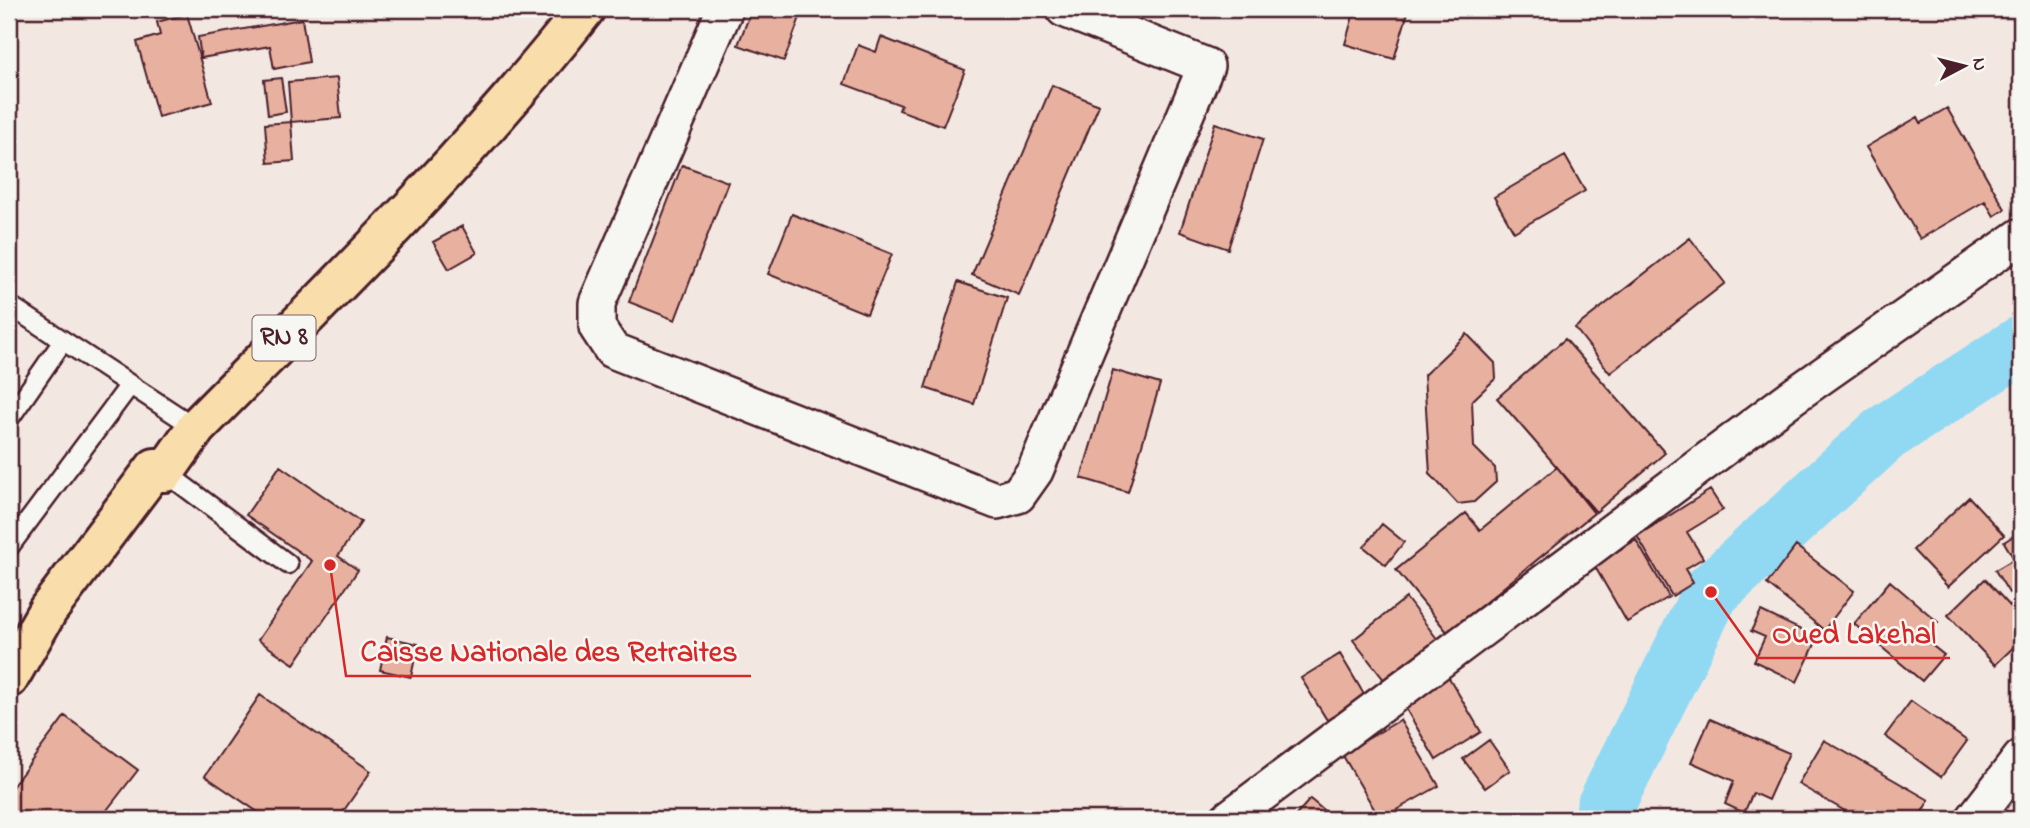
<svg xmlns="http://www.w3.org/2000/svg" width="2030" height="828" viewBox="0 0 2030 828" font-family="'Indie Flower',sans-serif">
<style>
.lines{fill:none;stroke-linecap:round;stroke-linejoin:round}
.river{stroke:#91d9f3;stroke-width:58}
.building{fill:#e8b19f;stroke:#4a1f2b;stroke-width:2}
.service-casing{stroke:#4a1f2b;stroke-width:23}
.minor-casing{stroke:#4a1f2b;stroke-width:40}
.trunk-casing{stroke:#4a1f2b;stroke-width:44}
.service{stroke:#f6f6f2;stroke-width:18}
.minor{stroke:#f6f6f2;stroke-width:35}
.trunk{stroke:#f9deab;stroke-width:38}
.labels{text-anchor:middle;dominant-baseline:central;stroke-width:5;stroke-linejoin:round;paint-order:stroke}
.shield{fill:#f6f6f2;stroke:#7e6067;stroke-width:2}
.shield-label{font-size:26px;font-weight:bold;fill:#4a1f2b}
.leader{fill:none;stroke:#d62828;stroke-width:2.5}
.callout-dot{fill:#d62828;stroke:#f6f6f2;stroke-width:2.5}
.callout-label{font-size:30px;text-anchor:middle;font-weight:bold;fill:#d62828;stroke:#f6f6f2;stroke-width:5;stroke-linejoin:round;paint-order:stroke}
</style>
<rect width="100%" height="100%" fill="#f3e8e1"/>
<filter id="ink" filterUnits="userSpaceOnUse"><feTurbulence type="fractalNoise" baseFrequency=".0143" numOctaves="2"/><feDisplacementMap in="SourceGraphic" scale="14" xChannelSelector="R" yChannelSelector="G"/><feConvolveMatrix kernelMatrix="1 2 1 2 8 2 1 2 1" color-interpolation-filters="sRGB"/></filter>
<g filter="url(#ink)">
<g class="lines">
<path class="river" d="M1606 819 1605 807 1711 592 1884 434 2021 345"/>
</g>
<path class="building" d="M752 9H803L784 61 738 45Z
M1355 9H1409L1394 59 1345 44Z
M187 14 212 102 158 117 137 42 160 35 157 22Z
M302 19 309 62 274 69 270 46 201 58 198 37Z
M881 37 965 70 943 126 899 110 901 105 844 84 858 45 876 52Z
M281 78 286 112 268 115 264 80Z
M337 78 341 118 291 122 288 82Z
M1052 85 1099 105 1019 295 972 275Z
M1947 108 2005 209 1994 216 1985 201 1920 239 1866 147 1918 117 1921 123Z
M291 122 294 161 268 163 265 124Z
M1215 123 1263 139 1228 249 1180 232Z
M1565 156 1585 191 1514 232 1494 197Z
M682 165 728 182 675 320 629 302Z
M792 214 892 254 867 314 768 274Z
M462 226 477 253 449 269 433 242Z
M1690 238 1725 283 1610 373 1575 328Z
M958 282 1007 298 974 404 925 388Z
M1467 334 1495 363 1496 378 1472 401 1474 447 1495 468 1496 482 1474 502 1458 504 1430 474 1424 375Z
M1565 339 1665 453 1596 512 1497 398Z
M1113 370 1160 384 1128 492 1081 478Z
M280 466 361 522 338 556 358 570 294 664 258 640 312 561 246 515Z
M1557 467 1594 513 1448 633 1396 570 1466 513 1480 530Z
M1710 490 1723 510 1687 532 1703 558 1685 569 1693 583 1672 596 1637 536Z
M1969 497 2004 535 1948 587 1913 550Z
M1382 524 1404 542 1386 565 1364 547Z
M2021 531V586L2009 593 1995 570 2014 559 2004 542Z
M1636 540 1669 597 1627 622 1594 565Z
M1796 546 1854 591 1824 630 1767 584Z
M1985 579 2021 618V640L1995 665 1948 615Z
M1890 581 1938 622 1924 639 1944 655 1922 681 1854 624Z
M1406 598 1438 640 1385 681 1353 640Z
M1761 611 1818 638 1797 682 1754 661 1765 637 1751 631Z
M387 637 418 644 411 677 380 670Z
M1340 654 1365 696 1327 720 1301 678Z
M1448 676 1481 732 1436 760 1403 704Z
M260 695 371 771 338 819H268L205 776Z
M1911 701 1967 741 1941 777 1885 736Z
M65 716 138 770 100 819H9V791Z
M1710 719 1789 753 1768 800 1753 793 1744 813 1725 804 1734 781 1691 762Z
M1400 720 1439 786 1380 819 1342 754Z
M1489 740 1510 770 1485 788 1463 759Z
M1824 740 1929 800 1918 819H1859L1798 784Z
M1310 799 1334 819H1293Z"/>
<g class="lines">
<g class="service-casing">
<path id="service" d="M9 305 196 428
M9 419 63 341
M165 472 288 564
M9 547 130 385"/>
</g>
<g class="minor-casing">
<path id="minor" d="M725 9 597 303V327L612 350 997 501 1018 495 1035 471 1206 66 1064 9
M1228 819 1792 397 2021 236
M1974 819 2021 758"/>
</g>
<g class="trunk-casing">
<path id="trunk" d="M9 678 48 610 155 468 165 472 196 428C330 292 467 159 585 9"/>
</g>
<use href="#service" class="service"/>
<use href="#minor" class="minor"/>
<use href="#trunk" class="trunk"/>
</g>
</g>
<g class="labels">
<rect class="shield" x="252.5" y="315.5" width="63" height="45" rx="5"/>
<g class="shield-label">
<text x="284" y="338">RN 8</text>
</g>
</g>
<path class="leader" d="M1711 592L1758 658H1950M330 565L346 676H751"/>
<g class="callout-dot">
<circle cx="1711" cy="592" r="7"/>
<circle cx="330" cy="565" r="7"/>
</g>
<g class="callout-label">
<text x="1854" y="643">Oued Lakehal</text>
<text x="549" y="661">Caisse Nationale des Retraites</text>
</g>
<rect width="2030" height="828" fill="none" stroke="#f6f6f2" stroke-width="35"/>
<rect x="18" y="18" width="1995" height="793" fill="none" stroke="#4a1f2b" stroke-width="2.5" filter="url(#ink)"/>
<g transform="translate(1964 66) rotate(83)" stroke="#f6f6f2" stroke-width="5" paint-order="stroke">
<path d="M0-5L12 26L0 18L-12 26Z" fill="#4a1f2b"/>
<text y="-10" font-size="19" font-weight="bold" text-anchor="middle" fill="#4a1f2b">N</text>
</g>
</svg>
